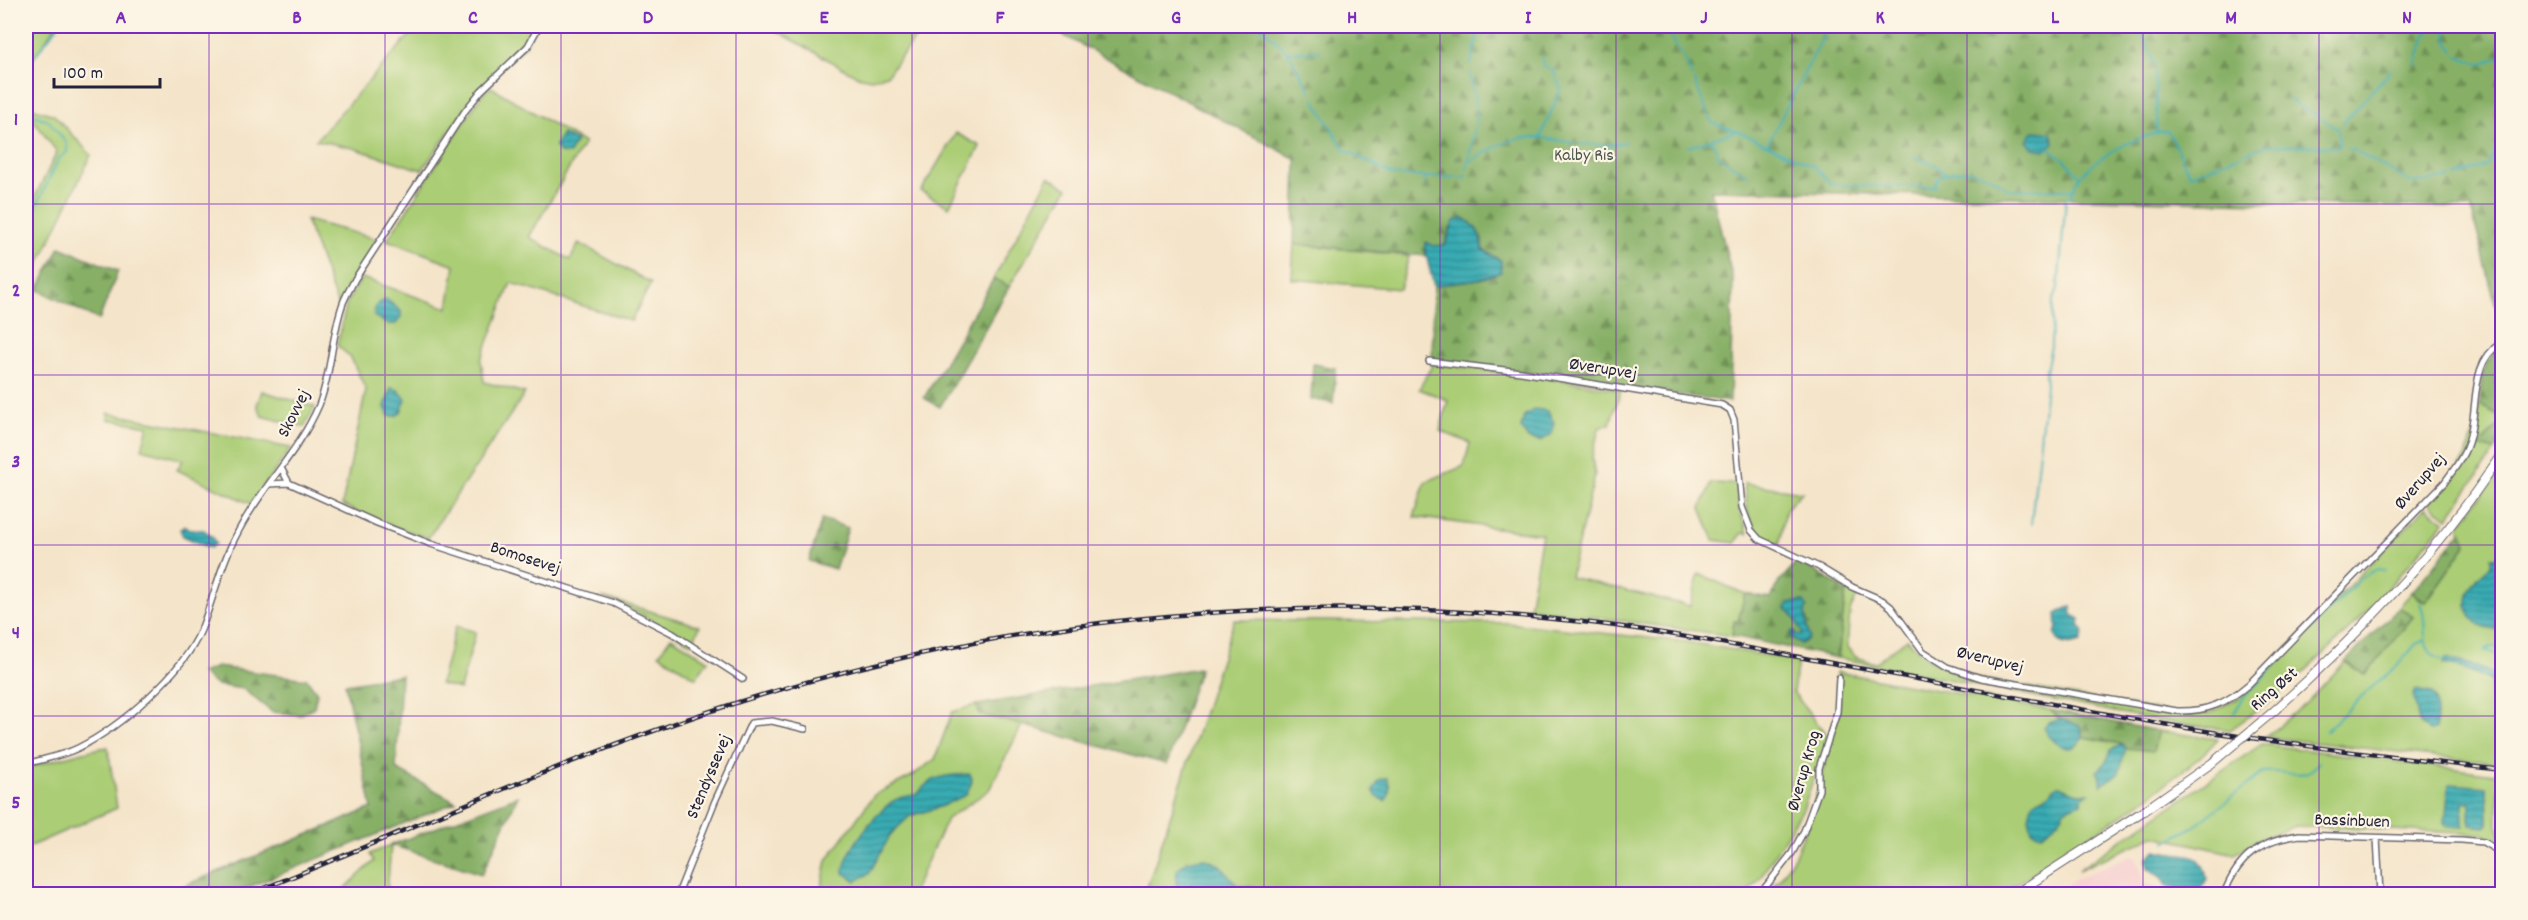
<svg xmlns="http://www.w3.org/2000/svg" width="2528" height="920" viewBox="0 0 2528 920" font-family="Dekko,sans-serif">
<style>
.built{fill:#f7cfd0}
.green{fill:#aacd75;stroke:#667858;stroke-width:1.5;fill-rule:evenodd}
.forest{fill:url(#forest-firs);stroke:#546950;stroke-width:1.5}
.wetland{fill:url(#wetland-marsh);stroke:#667858;stroke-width:1.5}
.water{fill:url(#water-rules);stroke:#2d6676;stroke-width:1.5}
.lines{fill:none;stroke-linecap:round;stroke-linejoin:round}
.stream{stroke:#38abb2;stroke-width:2}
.minor-casing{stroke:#6c666d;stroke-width:8}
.secondary-casing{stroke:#6c666d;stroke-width:10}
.minor{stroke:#fff;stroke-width:5}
.secondary{stroke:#fff;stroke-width:8}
.rail-casing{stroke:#22223b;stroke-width:4.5}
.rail{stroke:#fcf5e5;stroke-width:2;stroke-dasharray:7;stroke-linecap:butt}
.secondary-bridge-casing{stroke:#6c666d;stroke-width:10;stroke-linecap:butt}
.secondary-bridge{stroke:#fff;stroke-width:8}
.grid{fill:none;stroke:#7b2cbf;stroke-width:1.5;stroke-opacity:0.55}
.labels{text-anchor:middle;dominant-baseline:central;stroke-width:4.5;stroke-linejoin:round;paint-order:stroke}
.park-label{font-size:18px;fill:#4b554c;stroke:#fcf5e5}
.street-label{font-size:18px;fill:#22223b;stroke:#fcf5e5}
.neatline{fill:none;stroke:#7b2cbf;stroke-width:2}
.grid-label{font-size:20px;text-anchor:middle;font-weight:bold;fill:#7b2cbf}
</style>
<defs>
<pattern id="forest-firs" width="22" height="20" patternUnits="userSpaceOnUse" patternTransform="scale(1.5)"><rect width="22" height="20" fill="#87b066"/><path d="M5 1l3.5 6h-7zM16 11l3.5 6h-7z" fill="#6e8f55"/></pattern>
<pattern id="wetland-marsh" width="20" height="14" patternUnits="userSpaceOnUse" patternTransform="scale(1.5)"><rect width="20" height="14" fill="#aacd75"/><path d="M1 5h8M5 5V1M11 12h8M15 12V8" fill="none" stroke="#92b066"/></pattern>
<pattern id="water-rules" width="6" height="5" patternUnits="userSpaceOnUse" patternTransform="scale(1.5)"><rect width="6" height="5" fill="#38abb2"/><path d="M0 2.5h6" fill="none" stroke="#2f8b92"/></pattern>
</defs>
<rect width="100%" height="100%" fill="#fcf5e5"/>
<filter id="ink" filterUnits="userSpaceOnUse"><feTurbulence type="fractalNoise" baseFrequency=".0167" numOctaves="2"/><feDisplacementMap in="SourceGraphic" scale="12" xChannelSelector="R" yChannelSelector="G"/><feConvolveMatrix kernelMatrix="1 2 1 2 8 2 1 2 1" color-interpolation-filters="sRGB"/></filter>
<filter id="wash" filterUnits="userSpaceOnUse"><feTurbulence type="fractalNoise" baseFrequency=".008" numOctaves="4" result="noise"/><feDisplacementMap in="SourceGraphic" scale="24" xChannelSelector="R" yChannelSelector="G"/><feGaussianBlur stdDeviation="1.35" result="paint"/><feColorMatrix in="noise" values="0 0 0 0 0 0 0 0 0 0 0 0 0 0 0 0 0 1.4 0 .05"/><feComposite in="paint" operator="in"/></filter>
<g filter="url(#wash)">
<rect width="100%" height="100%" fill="#f4e4c9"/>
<path class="built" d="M2136 856 2145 883 2182 894H2054L2076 879 2121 859Z"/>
<path class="green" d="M26 26H56L26 69Z
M418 26H534L526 45 479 89 422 170 353 148 316 140Z
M768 26H924L887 75 871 79 857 76Z
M491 87 584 143 529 237 570 260 579 243 651 283 631 321 511 283 481 360 484 382 525 393 428 538 380 522 342 505 366 390 351 358 337 345 347 302 362 278 448 308 455 265 387 240 483 93Z
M26 106 54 115 91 155 26 291V215L57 152 34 121 26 119Z
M956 133 980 146 949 207 921 191Z
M1049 177 1068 188 1009 287 994 278Z
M306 220 377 239 338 306Z
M1294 244 1409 256 1400 289 1292 279Z
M1433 364 1524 374 1621 390 1610 424 1599 428 1592 458 1595 475 1570 577 1690 606 1699 574 1745 594 1738 622 1734 621 1732 636 1529 608 1542 534 1414 517 1425 482 1464 466 1470 443 1440 431 1448 400 1419 389Z
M262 391 315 407 304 427 262 416 257 405Z
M2480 405 2502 417V423L2479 446 2495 451 2448 518 2429 503C2460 471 2474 450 2480 405Z
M108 413 291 448 251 504 177 470 183 460 142 449 148 426 108 419Z
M2502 467V764L2266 737 2307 702 2345 662 2364 675 2413 617 2399 607 2412 592 2421 600 2426 602 2467 543 2459 526Z
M1711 483 1737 484 1739 508 1748 534 1743 533 1735 543 1714 540 1701 508Z
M1744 483 1802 492 1786 509 1779 545C1745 529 1749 518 1744 483Z
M2426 507 2445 521C2381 600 2314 672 2230 730L2167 722 1838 658 1846 590 1858 594 1850 611 1847 647 1856 657 1875 663 1907 639 1924 656 1959 675 2178 714 2210 713 2239 698Z
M602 597 700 626 692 644 639 613Z
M1234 620 1507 623 1687 642 1798 661 1793 692 1828 737 1803 809 1759 880 1745 894H1145Z
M456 626 476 632 460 689 440 684Z
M671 637 708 660 696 678 659 654Z
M1837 672 2050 710 2084 737 2153 750 2159 731 2218 739 2198 759 2139 804 2001 894H1765L1782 876 1795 855 1808 825 1839 711Z
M976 705 980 714 1022 725 989 790 947 819 912 894H833L821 890 827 860 874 795 912 776 935 759 952 712Z
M2262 744 2502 775V786L2498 791V826L2502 836V845L2484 834 2295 826 2262 838 2235 854 2154 836 2078 870ZM2486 787 2487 788 2488 824 2470 802H2463Z
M108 747 117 808 26 848V768C53 761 80 751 108 747Z
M391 845 387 894H339L374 861 370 854Z"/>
<path class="forest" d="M1046 26H2502V330L2471 208 1711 190 1733 280 1730 402 1432 359 1434 286 1484 278 1501 261 1482 249V238L1470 222 1450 228 1445 245 1424 249 1426 256 1294 244 1296 159Z
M60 247 118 271 99 320 38 290Z
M994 278 1009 287 940 407 924 398Z
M2502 346V417L2480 405C2480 383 2482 359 2502 346Z
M1313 364 1336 368 1333 403 1311 399Z
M2502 423V441L2495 451 2478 446Z
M822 519 848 528 835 569 809 561Z
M2462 531 2467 543 2426 602 2412 592Z
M1798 561 1846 590 1838 658 1732 636 1734 621H1738L1745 594 1771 598 1779 582Z
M2399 607 2413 617 2365 675 2345 662Z
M217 667 307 679 317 693 314 707 300 715 272 712 243 689 216 685 201 673Z
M1200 668 1167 764 980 714 976 705Z
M401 675 396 769 456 802 232 894H164L372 808 345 684Z
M2050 710 2159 731 2153 751 2126 748 2122 744 2083 737 2080 726 2060 719Z
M518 796 482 874 391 845Z"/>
<path class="wetland" d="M2491 682 2502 686V712L2490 697Z"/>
<path class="water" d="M2034 131 2051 133 2054 143 2045 150 2033 148 2027 141Z
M562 134 576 141 569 154 560 153 555 146Z
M1464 218C1475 225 1482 236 1482 249L1501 261V272L1484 278 1434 286C1431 272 1424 254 1425 242L1434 246 1445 245 1454 221Z
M386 299 401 311V317L396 324H387L374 316C374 306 377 303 386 299Z
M391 388 398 390 406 399 401 412 396 416H389L385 407Z
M1535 409 1547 411 1554 422 1552 434 1541 441 1528 439 1521 428 1524 416Z
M186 526 192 530H204L213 538 216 544 210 548 183 536 180 529Z
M2502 557V630C2454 628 2460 586 2491 566V558Z
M1800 602H1804L1807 607 1805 613 1809 637 1808 640 1801 644 1791 637 1792 631H1795L1794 635 1801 636 1802 632 1792 614 1785 608 1788 603Z
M2071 606 2072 615 2080 619 2079 625 2084 632 2081 642C2070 646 2060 646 2055 635L2057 627 2056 614Z
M2446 658 2475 666 2502 678V686L2465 669 2443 664Z
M2416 690 2432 693C2438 703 2438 718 2435 729L2430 731C2413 724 2420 711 2413 697Z
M2060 719 2080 726 2083 737C2073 759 2051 743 2044 728L2048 723Z
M2122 744 2126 748 2119 773 2101 785 2098 771 2107 760 2111 750Z
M970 774 972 782 966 795 940 807 910 816 891 834 869 874 856 881 844 873C843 853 877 811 895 800 901 796 911 796 918 794 929 775 951 775 970 774Z
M1387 778C1390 785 1391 794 1385 801L1377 797 1373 790 1379 780Z
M2449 784 2487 787 2488 824 2485 827 2470 825V802H2463V827L2449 826 2445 823Z
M2060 786 2080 794 2089 793 2082 798 2081 803 2065 810C2062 820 2051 828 2041 834L2032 831 2029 818 2032 803 2050 794 2055 787Z
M2156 850C2180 858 2202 845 2207 879L2198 893 2167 886 2162 877 2148 868 2147 858Z
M1204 858 1220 865 1238 886 1263 889 1266 894H1183L1176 884 1177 870 1187 861Z"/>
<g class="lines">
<path class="stream" d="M1260 26 1288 52 1311 92
M1663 26 1682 54 1692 76
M2139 26 2155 65
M2445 26 2449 44 2454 52
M1288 52 1320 51
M2457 56 2480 64 2502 56
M1471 64 1478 34 1485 26
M2416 65 2425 35 2435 26
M26 68 58 26
M2155 73 2157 132
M1694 81 1712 123 1737 131 1814 166 1832 185 1930 187 1935 186 1937 179C1960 164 1989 171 2007 189L2072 190
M1314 99 1344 149 1393 175 1425 177
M26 112 49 121 67 144V152L59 158 26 228
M2343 123 2391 70
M1541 136 1561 89 1553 70 1543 66 1542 56
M1712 140 1719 157 1748 175
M1580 144 1611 145 1625 142
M1767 145 1829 26
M1688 147 1737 131
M2047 147 2063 159 2080 176
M2348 149 2354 150 2412 183 2450 178
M2245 153 2267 145 2340 147 2338 129 2289 99
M1913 156 1935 165 1945 173
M1469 162C1514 135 1522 133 1574 143
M1467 169 1477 116 1470 73
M2456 177 2487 165 2502 139
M1424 185 1425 177H1465L1466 174
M2031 524 2046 386 2045 375 2051 346 2053 302 2058 288 2066 199 2071 196C2077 163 2138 134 2168 131L2190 175 2241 155
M2355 561 2357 564
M2420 603C2431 625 2414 650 2444 661
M2502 647H2491L2484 650 2502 656
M2234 713 2244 697 2361 578 2377 569 2385 570
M2326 731 2364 694 2398 665 2416 644 2425 640
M2166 842 2195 826 2264 772C2286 769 2305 783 2319 762"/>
</g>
</g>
<g filter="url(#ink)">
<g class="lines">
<g class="minor-casing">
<path id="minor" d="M1429 361 1521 372 1722 405 1730 410 1734 420 1742 507 1751 530 1759 539 1819 567 1852 587 1882 600 1891 607 1923 651 1948 667 1981 678 2177 711C2207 712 2227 703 2249 684L2444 483C2453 471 2463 458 2468 443 2480 408 2467 365 2502 342
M281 468 289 483
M269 484 289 483 377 523 431 544 613 603 672 633 743 679
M26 764C43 759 62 756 78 748 119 728 183 673 201 630 214 597 221 563 238 532 261 487 299 452 319 405 332 372 331 336 343 303 346 295 351 287 355 279L465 111 481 91 528 46 539 26
M2377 838 2380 894
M678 894 715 801 751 723 772 721 805 729
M1760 894 1792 853 1804 831 1819 790V768L1837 712 1839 678
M2224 894C2238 857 2260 841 2299 835L2462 840 2483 842 2502 853"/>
</g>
<g class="secondary-casing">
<path id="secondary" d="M2274 711C2360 634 2440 550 2502 453
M2015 894 2142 812 2212 763"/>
</g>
<use href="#minor" class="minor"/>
<use href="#secondary" class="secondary"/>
<g class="rail-casing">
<path id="rail" d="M250 894C404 832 557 762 714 710 799 682 885 660 973 643 1171 605 1374 600 1574 621 1659 630 1742 647 1826 662 1933 682 2039 702 2146 721 2264 742 2383 756 2502 770"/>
</g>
<use href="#rail" class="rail"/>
<g class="secondary-bridge-casing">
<path id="secondary-bridge" d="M2212 763 2274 711"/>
</g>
<use href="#secondary-bridge" class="secondary-bridge"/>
</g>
</g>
<path class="grid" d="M209 26V894M385 26V894M561 26V894M736 26V894M912 26V894M1088 26V894M1264 26V894M1440 26V894M1616 26V894M1792 26V894M1967 26V894M2143 26V894M2319 26V894M26 204H2502M26 375H2502M26 545H2502M26 716H2502"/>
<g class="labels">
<g class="park-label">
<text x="1584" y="156">Kalby Ris</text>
</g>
<g class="street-label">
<text transform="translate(1603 370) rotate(9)">Øverupvej</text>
<text transform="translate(295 414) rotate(-63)">Skovvej</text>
<text transform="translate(2421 482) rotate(-49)">Øverupvej</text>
<text transform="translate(525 559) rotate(18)">Bomosevej</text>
<text transform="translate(1990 661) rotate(14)">Øverupvej</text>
<text transform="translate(2275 690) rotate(-41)">Ring Øst</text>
<text transform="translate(1805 771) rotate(-74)">Øverup Krog</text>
<text transform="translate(710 777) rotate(-67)">Stendyssevej</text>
<text transform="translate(2352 822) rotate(2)">Bassinbuen</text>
</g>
</g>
<rect width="2528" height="920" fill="none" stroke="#fcf5e5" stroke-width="66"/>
<path d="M54 78v9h106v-9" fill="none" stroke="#22223b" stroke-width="3"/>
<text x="63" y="78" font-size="18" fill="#22223b" stroke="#fcf5e5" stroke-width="4.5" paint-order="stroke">100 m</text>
<rect x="33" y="33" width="2462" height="854" class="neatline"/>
<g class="grid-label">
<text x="121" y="23">A</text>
<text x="297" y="23">B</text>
<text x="473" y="23">C</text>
<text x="648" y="23">D</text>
<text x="824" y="23">E</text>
<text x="1000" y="23">F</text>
<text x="1176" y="23">G</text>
<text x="1352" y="23">H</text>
<text x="1528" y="23">I</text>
<text x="1704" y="23">J</text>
<text x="1880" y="23">K</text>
<text x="2055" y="23">L</text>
<text x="2231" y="23">M</text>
<text x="2407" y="23">N</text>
<text x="16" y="125">1</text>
<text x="16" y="296">2</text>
<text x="16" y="467">3</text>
<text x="16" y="638">4</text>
<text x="16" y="808">5</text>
</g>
</svg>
